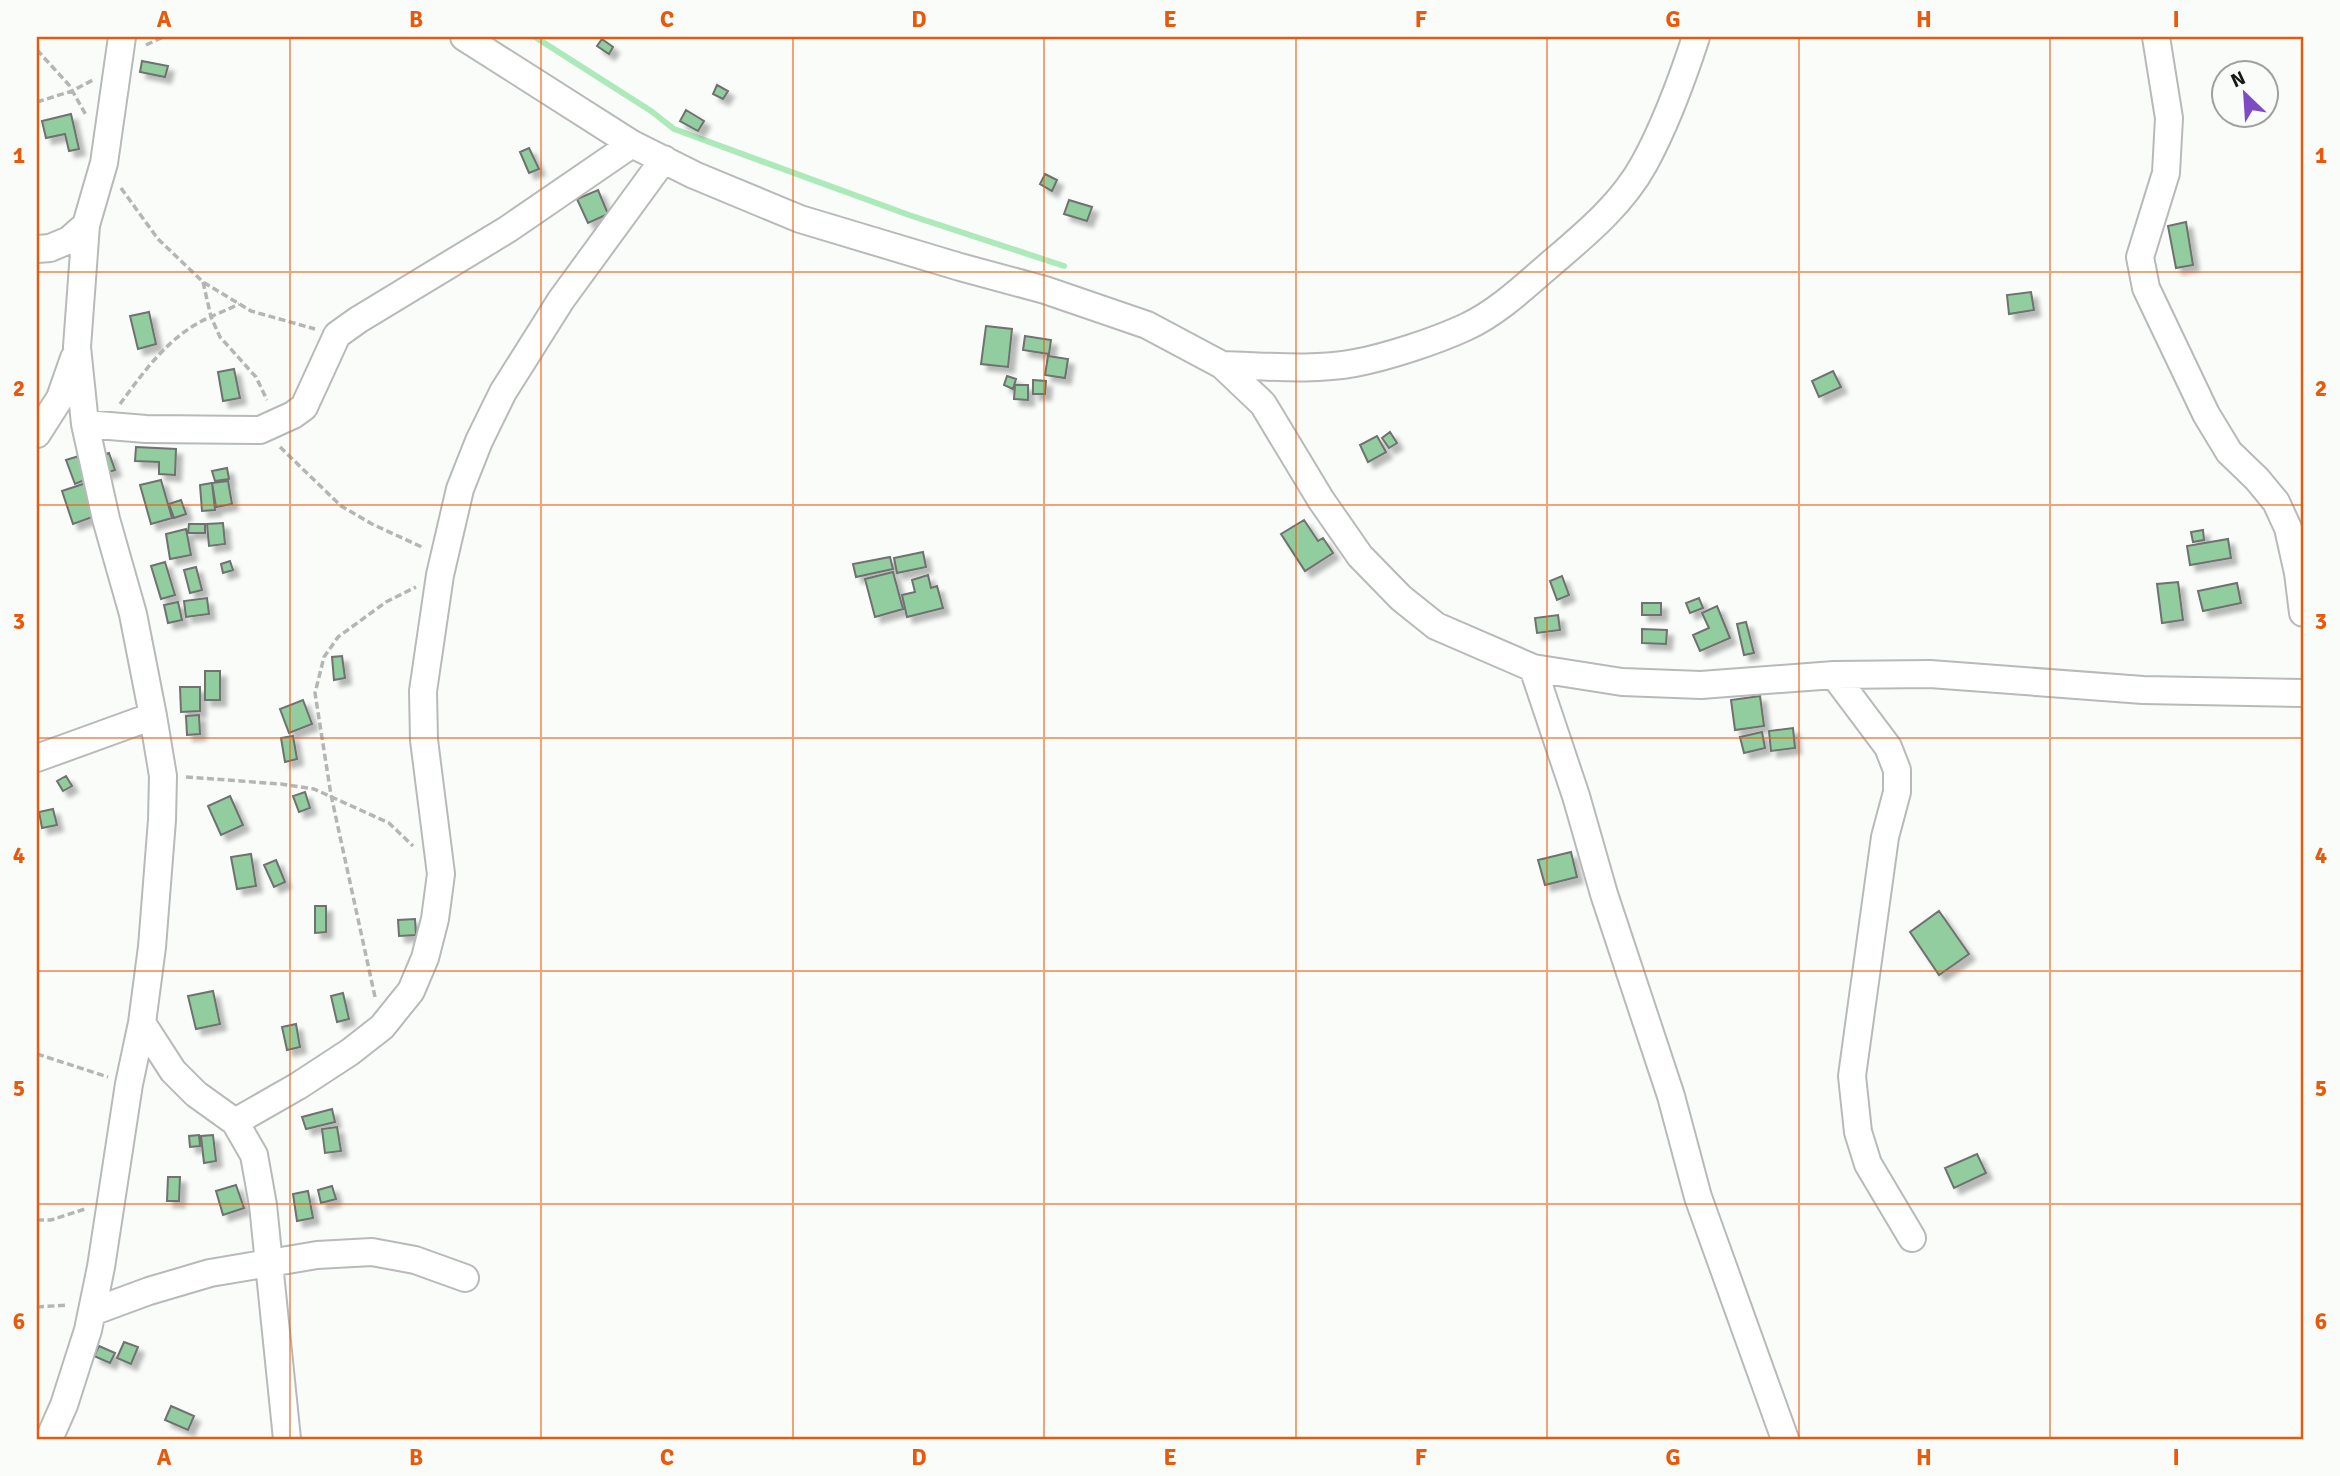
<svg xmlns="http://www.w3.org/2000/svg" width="2340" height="1476" viewBox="0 0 2340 1476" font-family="Signika,sans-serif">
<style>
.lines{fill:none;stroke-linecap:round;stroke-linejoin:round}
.stream{stroke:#adeab9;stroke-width:6}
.building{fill:#91cd9e;stroke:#6f716f;stroke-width:2;filter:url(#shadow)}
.minor-casing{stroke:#b7bab8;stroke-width:30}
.path{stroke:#b4b6b4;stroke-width:3.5;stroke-dasharray:7 3.5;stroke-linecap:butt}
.minor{stroke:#fff;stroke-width:26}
.grid{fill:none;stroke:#e8590c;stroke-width:2;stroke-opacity:0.55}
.neatline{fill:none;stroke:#e8590c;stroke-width:2.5}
.grid-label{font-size:23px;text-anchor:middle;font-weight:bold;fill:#e8590c}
</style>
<defs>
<filter id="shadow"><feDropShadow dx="6" dy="6" stdDeviation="2" flood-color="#0004"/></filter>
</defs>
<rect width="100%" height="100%" fill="#fafcfa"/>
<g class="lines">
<path class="stream" d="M535 37 651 111 674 129 909 215 1064 266"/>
</g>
<path class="building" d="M602 39 613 47 609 54 597 46Z
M142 61 168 66 165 77 140 72Z
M717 85 728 91 723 99 713 94Z
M686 110 704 121 698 131 680 121Z
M71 114 79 149 69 151 65 134 46 138 42 121Z
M529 148 539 169 529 173 520 152Z
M1045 174 1057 180 1052 191 1040 184Z
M598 190 608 214 588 223 577 199Z
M1069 200 1092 207 1087 221 1064 214Z
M2186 222 2193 265 2176 268 2168 226Z
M2031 292 2034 310 2009 314 2007 295Z
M149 312 156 344 138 349 130 316Z
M986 326 1012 329 1008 367 981 364Z
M1025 336 1051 340 1049 354 1023 350Z
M1048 356 1068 359 1065 378 1045 375Z
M234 369 240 398 223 401 218 372Z
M1833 371 1841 387 1819 397 1812 381Z
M1007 376 1016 379 1013 389 1004 385Z
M1033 380 1046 381 1045 394H1033Z
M1015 385H1028V400L1014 399Z
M1390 432 1397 443 1389 448 1382 438Z
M1377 436 1386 452 1368 462 1360 445Z
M136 447 176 449 175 475 159 474V462L135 461Z
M109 453 115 470 105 473 99 456Z
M79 456 87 479 75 484 66 460Z
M227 468 229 479 215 481 212 471Z
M161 480 172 518 151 524 140 485Z
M228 481 232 504 216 507 212 483Z
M86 483 98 515 73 524 62 491Z
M212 483 215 510 202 511 200 485Z
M181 500 186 514 174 518 169 504Z
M1304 520 1318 541 1323 538 1333 553 1305 571 1281 534Z
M223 523 225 544 209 546 207 524Z
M189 524H205V533H188Z
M186 529 191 555 170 559 166 534Z
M2203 530 2204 540 2193 542 2191 532Z
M2228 539 2231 558 2190 565 2187 546Z
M923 552 926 567 897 573 894 558Z
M890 557 893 569 856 577 853 564Z
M230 561 233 570 223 573 221 564Z
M165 562 175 595 161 599 151 566Z
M196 567 202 590 190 593 184 570Z
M893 572 903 609 875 617 865 579Z
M928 575 931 588 937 586 943 608 907 617 902 595 915 592 912 580Z
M1562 576 1569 595 1557 600 1550 581Z
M2178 582 2183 620 2162 623 2157 584Z
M2237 583 2241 603 2203 611 2198 591Z
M207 598 209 614 186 617 184 601Z
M1699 598 1703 608 1690 613 1686 603Z
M178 602 182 620 168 623 164 605Z
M1642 603H1661V615H1642Z
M1717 606 1730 638 1700 651 1693 635 1709 628 1702 613Z
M1558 615 1560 630 1537 633 1535 618Z
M1746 622 1754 653 1744 655 1737 624Z
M1642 629 1667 630 1666 644 1642 643Z
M342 656 345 678 334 680 332 657Z
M205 671H220V700H205Z
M180 687H200V711L181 712Z
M1760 696 1764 726 1735 730 1731 700Z
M303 700 312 724 289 733 280 709Z
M199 715 200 734 187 735 186 716Z
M1793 728 1795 748 1771 751 1769 731Z
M1762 732 1765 748 1744 753 1740 737Z
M293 736 297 759 285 762 281 738Z
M66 776 72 786 63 791 57 781Z
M305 792 310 808 299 812 293 796Z
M230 796 243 825 221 835 208 806Z
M53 809 57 825 42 828 39 812Z
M1571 852 1577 877 1545 885 1538 860Z
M251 854 256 886 237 889 231 857Z
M276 860 285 882 274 887 264 865Z
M315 906H326V932L315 933Z
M1939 911 1969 954 1939 975 1910 932Z
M415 919 416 935 399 936 398 920Z
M213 991 220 1024 196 1029 188 996Z
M343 993 349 1019 337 1022 331 996Z
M296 1024 300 1047 287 1050 282 1027Z
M332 1109 335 1122 306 1129 302 1117Z
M337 1127 341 1151 325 1153 322 1129Z
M199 1135 200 1146 190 1147 189 1136Z
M213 1135 216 1161 204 1163 201 1136Z
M1977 1154 1986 1173 1954 1188 1945 1168Z
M168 1177H180L179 1201H167Z
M236 1185 244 1208 223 1215 216 1191Z
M332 1186 336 1199 321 1203 318 1190Z
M308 1191 313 1218 297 1221 293 1194Z
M124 1342 138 1347 131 1364 117 1358Z
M99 1346 115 1353 110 1363 94 1356Z
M171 1406 194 1416 188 1430 165 1420Z"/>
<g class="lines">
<g class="minor-casing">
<path id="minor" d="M464 37 632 144 694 175 800 219 960 267 1045 290 1147 325 1222 365 1263 404 1321 500 1360 556 1401 598 1436 626 1533 668 1622 682 1701 685 1834 675 1930 674 2143 690 2303 693
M2156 37 2169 118 2166 173 2140 257 2146 288 2206 414 2229 452 2257 479 2276 502 2288 528 2298 573 2303 613
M37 249 50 248 69 240 86 225 104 163 122 37
M1222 365C1266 366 1312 371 1355 363 1387 357 1436 341 1466 327 1496 313 1522 289 1546 268 1582 237 1621 206 1644 164 1666 124 1682 80 1696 37
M85 424 146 429 260 430 293 415 304 407 337 335 358 320 508 229 632 144
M37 434 60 398 74 358
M1533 668 1576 796 1604 894 1671 1096 1698 1197 1785 1439
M1834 675 1888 747 1897 770V792L1885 837 1852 1076 1858 1132 1868 1164 1912 1238
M37 758 153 716
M142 1023 173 1071 196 1094 235 1122 254 1155 263 1205 287 1439
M235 1122 298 1086 350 1052 382 1027 411 991 425 958 435 919 441 874 424 740 423 691 440 575 460 489 479 441 503 392 561 300 664 159
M92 1312 149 1291 210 1273 317 1255 372 1252 415 1260 465 1278
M49 1439 64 1405 88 1330 101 1267 129 1084 142 1023 152 947 162 820 163 776 153 716 133 614 106 519 85 424 77 347 86 225"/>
</g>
<path class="path" d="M146 45 163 37
M37 50 69 85 86 115
M37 102 72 91 93 80
M121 188 158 239 203 282 251 311 315 329
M203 282 211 317 220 337 256 377 267 400
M120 404C140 377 161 347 190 328 205 318 223 312 239 304
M280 447 341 506 372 524 424 548
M186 777 281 784 314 789 389 823 413 846
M375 997 331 795 315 693 324 657 338 637 386 602 416 587
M37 1054 108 1077
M37 1220H51L85 1209
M37 1307 68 1305"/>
<use href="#minor" class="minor"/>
</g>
<path class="grid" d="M290 37V1439M541 37V1439M793 37V1439M1044 37V1439M1296 37V1439M1547 37V1439M1799 37V1439M2050 37V1439M37 272H2303M37 505H2303M37 738H2303M37 971H2303M37 1204H2303"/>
<rect width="2340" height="1476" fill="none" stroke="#fafcfa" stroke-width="77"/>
<g transform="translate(2245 94) rotate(335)"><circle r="33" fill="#fafcfa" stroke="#9fa09f" stroke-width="2"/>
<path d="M0-5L12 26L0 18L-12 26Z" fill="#7f4bc3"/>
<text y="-10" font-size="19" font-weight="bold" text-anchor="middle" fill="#171717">N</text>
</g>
<rect x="38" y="38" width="2264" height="1400" class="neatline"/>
<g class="grid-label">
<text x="164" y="27">A</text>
<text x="416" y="27">B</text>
<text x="667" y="27">C</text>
<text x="919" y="27">D</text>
<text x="1170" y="27">E</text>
<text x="1421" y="27">F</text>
<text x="1673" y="27">G</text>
<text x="1924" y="27">H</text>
<text x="2176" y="27">I</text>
<text x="19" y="163">1</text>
<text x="2321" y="163">1</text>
<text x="19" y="396">2</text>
<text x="2321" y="396">2</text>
<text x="19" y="629">3</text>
<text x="2321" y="629">3</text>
<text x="19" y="863">4</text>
<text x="2321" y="863">4</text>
<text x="19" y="1096">5</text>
<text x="2321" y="1096">5</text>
<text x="19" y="1329">6</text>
<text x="2321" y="1329">6</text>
<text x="164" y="1465">A</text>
<text x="416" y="1465">B</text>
<text x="667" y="1465">C</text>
<text x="919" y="1465">D</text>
<text x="1170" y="1465">E</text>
<text x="1421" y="1465">F</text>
<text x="1673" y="1465">G</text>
<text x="1924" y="1465">H</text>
<text x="2176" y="1465">I</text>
</g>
</svg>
